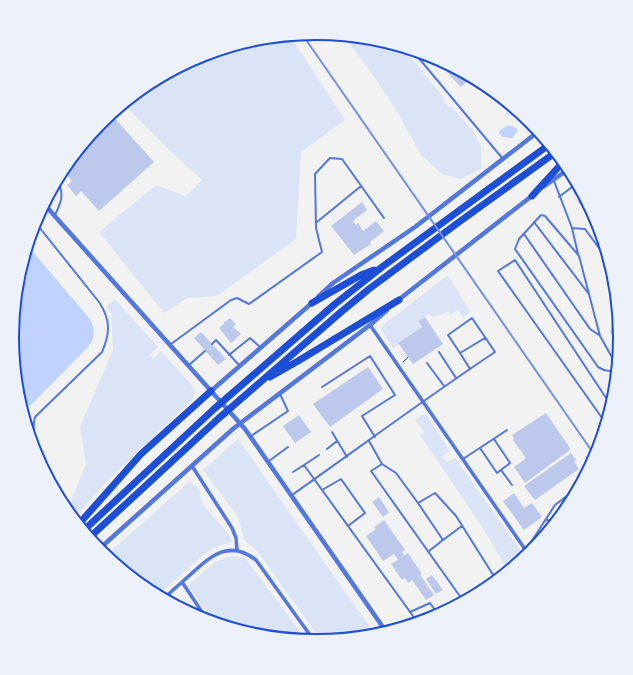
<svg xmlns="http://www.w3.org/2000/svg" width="633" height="675" viewBox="0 0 633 675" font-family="Figtree,sans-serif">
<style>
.green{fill:#dbe4f7}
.water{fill:#bfd3fe}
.building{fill:#bdc9ec}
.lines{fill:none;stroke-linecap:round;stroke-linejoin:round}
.path{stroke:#1d4ed8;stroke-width:1}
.service{stroke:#5277de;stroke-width:2}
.minor{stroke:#5277de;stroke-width:3.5}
.tertiary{stroke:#5277de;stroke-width:4.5}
.motorway{stroke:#1d4ed8;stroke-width:7}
.rail{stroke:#7290e2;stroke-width:2}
.rim{fill:none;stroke:#1d4ed8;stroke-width:2}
</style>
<rect width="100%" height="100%" fill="#f2f2f2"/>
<path class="green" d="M290 36 345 120 301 152 296 239 217 296 187 298 164 313 99 232 156 185 186 196 202 180 170 151 123 104 148 84 200 56 257 39Z
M344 36 376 39 402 47 445 99 444 102 449 107H452L474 132 481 147V169L460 179 442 174 421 155 396 110 377 81Z
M498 95 532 122 535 125 531 128 520 117 505 115 509 109Z
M448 275 470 312 463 317 458 310 450 315 449 311 433 318 429 314 418 321 422 327 393 348 381 329 382 326Z
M115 299 158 347 150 355 153 359 161 351 189 382 195 391 192 400 104 484 73 519 66 510 68 509 86 464 80 427 113 350 111 313 106 307Z
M426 414 450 451 442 457 447 462 455 458 526 558 509 572 482 527 420 435 424 432 415 420 421 415Z
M238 439 376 636 322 641 257 551 244 540 238 517 203 470Z
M190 481 199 489 202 504 228 533 232 542 215 547 202 556 157 596 147 591 105 556Z
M231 556 245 558 306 640 257 636 215 623 188 586 215 562Z"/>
<path class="water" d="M508 125 516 128 518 130 512 138 502 137 499 133V131Z
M28 246 90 319C96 330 95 340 86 349L23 413 18 397 12 337 18 278Z"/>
<path class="building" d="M432 56H433L477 80 471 83 469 80 461 87Z
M111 114 154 162 99 211 81 191 76 196 67 185 72 181 62 170 101 122Z
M584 196 598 221 600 229 577 201Z
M362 202 367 210 353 221 356 225 358 223 363 231 376 221 384 231 370 242 371 244 354 255 331 226Z
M618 306 621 338 620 347 610 332Z
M425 317 443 344 413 364 398 343 422 327 418 321Z
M230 318 236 324 233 327 241 334 231 343 219 328 224 324 223 323Z
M201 332 226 359 218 365 194 338Z
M368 367 383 389 330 427 313 404Z
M546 413 570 448V450L525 483 514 467 525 459V457L513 440 514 439 512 435Z
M299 415 311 432 295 443 283 426Z
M571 453 576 460 574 462 579 469 535 500 524 486Z
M514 493 524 508 532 503 542 517 524 530 503 501Z
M379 497 389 512 383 517 372 502Z
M384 520 405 550 402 552 404 555 408 553 422 574 420 575 434 595 426 600 412 580 408 583 405 578 402 580 391 564 398 560 394 554 383 561 366 536 376 529 374 527Z
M432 575 443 590 436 594 426 579Z"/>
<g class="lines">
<path class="path" d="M403 362 408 357"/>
<path class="service" d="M412 50 503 159
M554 181 572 228 578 254
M559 197 577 183
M55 215C61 203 65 193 57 181
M35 222 99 302C111 320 110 334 102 352L35 417C32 428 34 436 39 446
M317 222 361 186
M534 222 588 293
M572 228 585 229 605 256 611 281
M524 234 590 329 599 335
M171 344 231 300 237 298 249 304 322 252 316 228 315 174 330 158 342 159 384 218
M212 344 216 340 239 365
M439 352 456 378
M229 355 250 338 260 347
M427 363 444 386
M189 365 205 351
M470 369 460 353 485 338
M615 372 604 370 598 367 515 249 519 239 541 215 545 216 579 256 600 336 618 368
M322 387 370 356 395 395 362 416 375 437
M607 425 498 271 515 260 612 407
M332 432 347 457
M251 436 288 411 280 394
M369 441 382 464 396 473 418 503 435 493 456 516 497 581
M480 448 497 473 510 463 494 439
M327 449 337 441
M319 455 304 465 418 623
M463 459 507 430
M269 461 288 447
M382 464 371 471 464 602
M501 470 512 485
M293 472 304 465
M322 490 341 479 365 513 348 526
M292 495C360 447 426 398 495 352L472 318 448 335 460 353
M418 503 443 540 429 551
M546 519 555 524
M443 540 462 526
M526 550 555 505 572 492
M410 612 430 603 439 616"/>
<path class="minor" d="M370 325 529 555
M192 466 232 528 236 538 237 550
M182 582 208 621
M163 599C172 591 182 582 191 574 211 556 229 539 256 560L315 642"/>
<path class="tertiary" d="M543 187 570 168
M44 204 245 429 387 633
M318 297 333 283 415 227 539 131
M397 301 533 195
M211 391 313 302
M98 550 234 428 370 325 387 310"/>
<path class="motorway" d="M532 196 564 161
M312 303 361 275 374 270
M270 377 298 361 399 300
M78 525 141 454 211 391
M83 531 214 409 335 304 382 267 550 144
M89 538 219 418 341 312 369 289 459 222 556 152"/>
<path class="rail" d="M302 34 596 457"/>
</g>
<path d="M0 0H633V675H0ZM19 337a297 297 0 1 1 594 0a297 297 0 1 1-594 0Z" fill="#edf1fc" fill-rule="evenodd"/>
<path class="rim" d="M19 337a297 297 0 1 1 594 0a297 297 0 1 1-594 0Z"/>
</svg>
